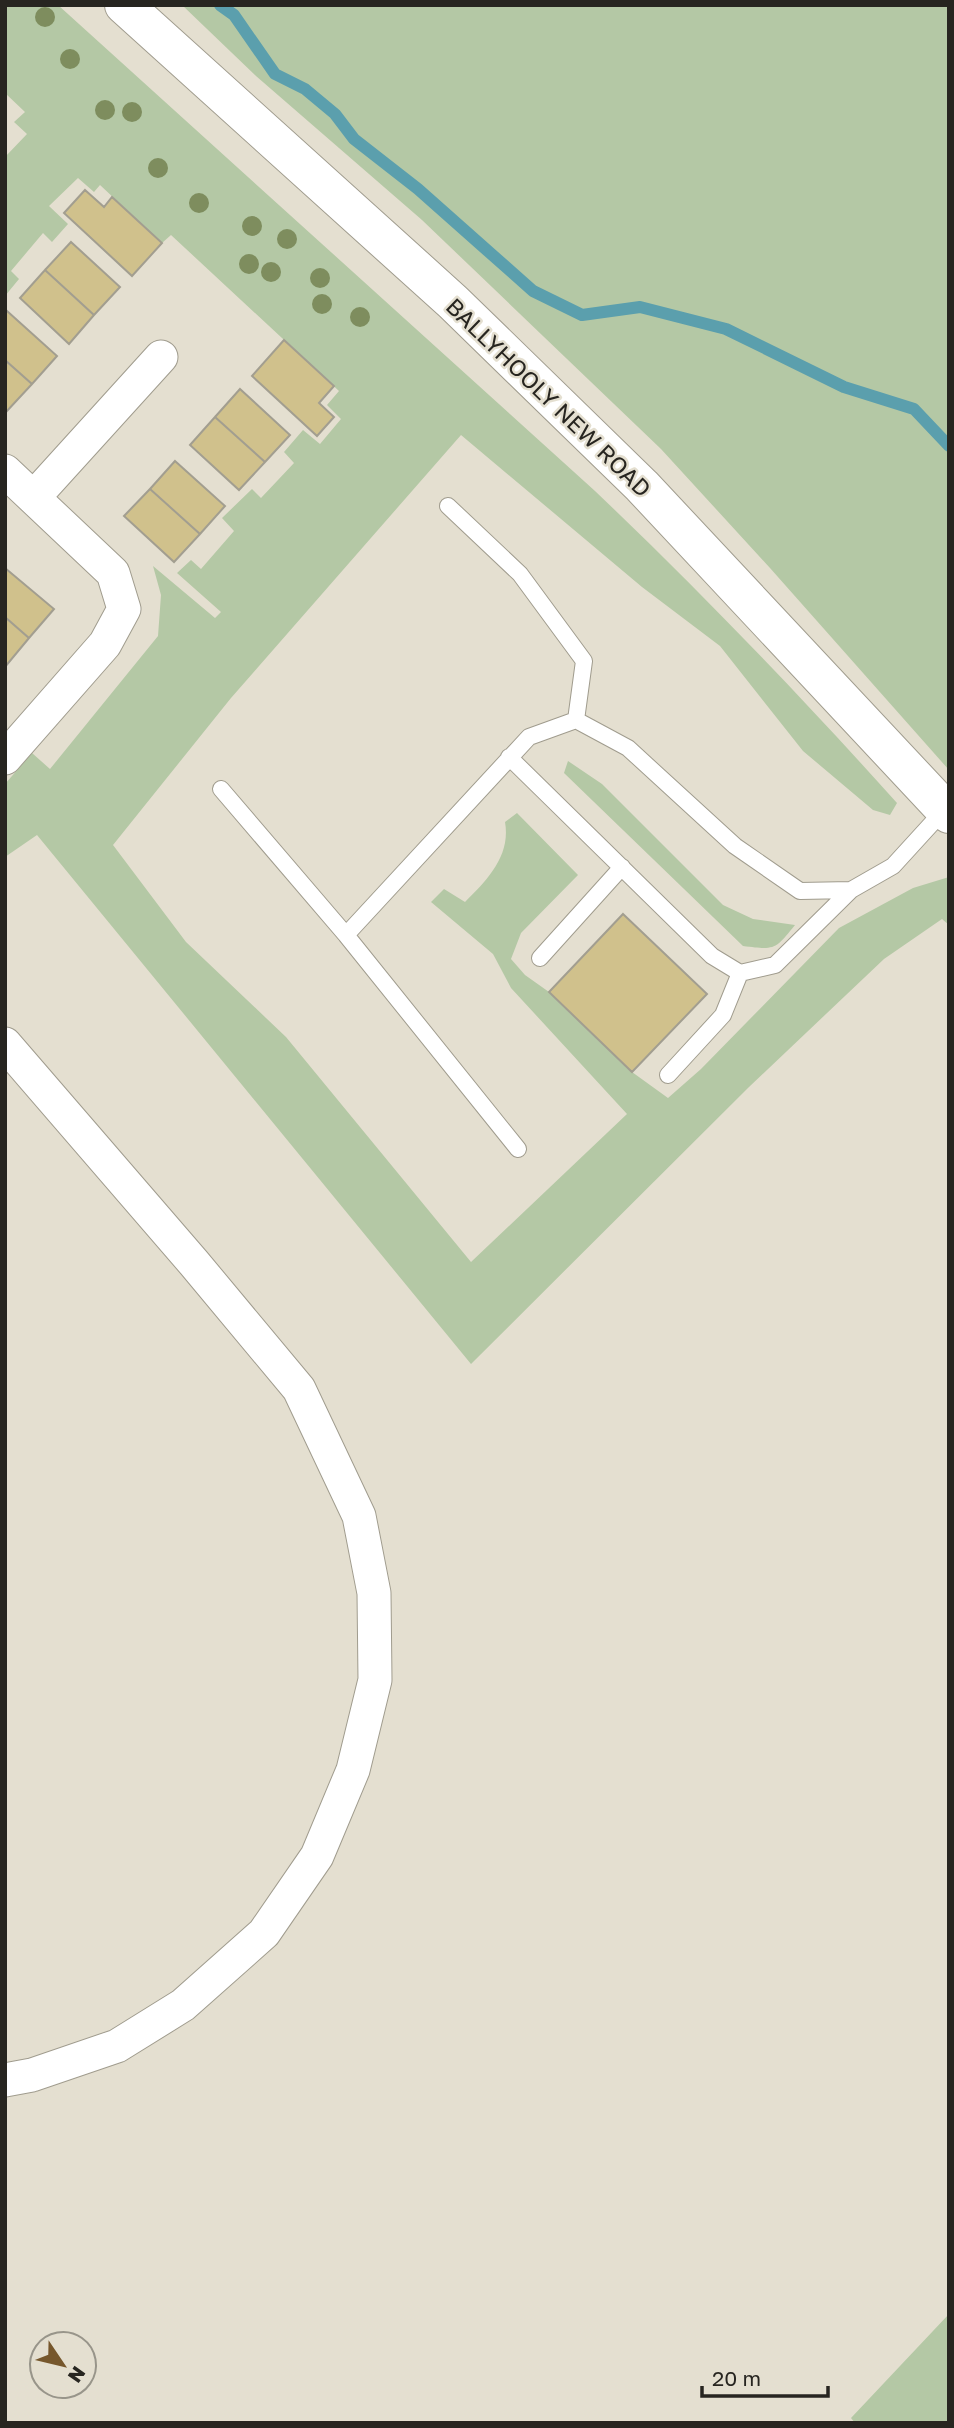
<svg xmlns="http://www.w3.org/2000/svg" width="954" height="2428" viewBox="0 0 954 2428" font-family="'Golos Text',sans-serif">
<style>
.green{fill:#b4c8a5}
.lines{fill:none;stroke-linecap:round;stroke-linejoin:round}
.stream{stroke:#5b9fad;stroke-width:12}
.building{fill:#d0c18c;stroke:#a29e90;stroke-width:2}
.service-casing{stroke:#a09c8e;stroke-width:18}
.minor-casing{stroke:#a09c8e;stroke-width:35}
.secondary-casing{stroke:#a09c8e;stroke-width:40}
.service{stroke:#fff;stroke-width:16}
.minor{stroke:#fff;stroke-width:33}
.secondary{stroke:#fff;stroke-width:38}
.tree{fill:#7e8d5e}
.labels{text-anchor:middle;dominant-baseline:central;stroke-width:5;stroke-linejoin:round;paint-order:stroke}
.street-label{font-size:23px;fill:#272520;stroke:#e4dfd0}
</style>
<rect width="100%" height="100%" fill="#e4dfd0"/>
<path class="green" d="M5 5H58L595 491C700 591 800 695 897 803L890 815 873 810 803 751 720 646 642 587 461 435 231 698 113 845 186 942 286 1037 471 1262 627 1114 511 988 493 954 431 902 444 889 465 902C487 880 511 856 505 822L517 813 578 875 521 933 511 959 525 975 549 992 632 1072 668 1098 701 1069 839 928 913 888 949 877V925L942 919 884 959 749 1087 471 1364 37 835 5 857V784L32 753 50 769 158 636 161 595 153 566 215 618 221 612 177 573 191 560 201 569 234 531 222 518 252 489 261 498 294 463 284 452 303 430 320 444 341 419 327 405 339 391 171 235 162 243 100 185 94 192 78 178 49 206 68 224 52 242 43 233 11 271 19 279 5 296V157L27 134 14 122 25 112 5 93Z
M182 5H949V770L770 568 661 449 422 220 256 76Z
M568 761 602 784 723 905 753 919 795 925C775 950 775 950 743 946L564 773Z
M949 2314V2423H855L851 2418Z"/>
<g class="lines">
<path class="stream" d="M220 5 234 15 275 74 305 89 335 114 354 139 418 189 533 291 582 315 640 307 726 329 844 387 914 409 949 446"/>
</g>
<path class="building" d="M85 190 104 207 112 197 162 243 132 276 64 213Z
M71 242 120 287 94 315 45 270Z
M45 270 94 315 69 344 20 298Z
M7 311 57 356 32 384 5 360V313Z
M284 340 334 386 319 403 334 417 317 436 252 376Z
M5 360 32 384 6 412 5 411Z
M240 389 290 435 265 462 215 417Z
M215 417 265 462 239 490 190 445Z
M175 461 225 506 200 534 150 489Z
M150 489 200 534 174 562 124 516Z
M5 568 54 609 29 638 5 617Z
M5 617 29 638 5 667Z
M623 914 707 994 632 1072 549 992Z"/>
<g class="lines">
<g class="service-casing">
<path id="service" d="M448 506 520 574 584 661 576 720
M509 757 712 956 740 973 775 965 851 890
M221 789 346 935 518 1149
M346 935 529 737 576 720 628 748 735 846 800 891 851 890 893 866 945 809
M540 958 622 867
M668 1075 723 1015 740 973"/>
</g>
<g class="minor-casing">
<path id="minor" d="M5 471 113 573 124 609 105 644 5 758
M34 497 161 357
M5 1044 194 1263 299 1389 359 1516 374 1593 375 1680 353 1770 317 1856 264 1933 183 2005 117 2046 32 2075 5 2080"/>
</g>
<g class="secondary-casing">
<path id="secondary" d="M124 5 453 302 642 486 949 814"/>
</g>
<use href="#service" class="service"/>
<use href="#minor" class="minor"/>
<use href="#secondary" class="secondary"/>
</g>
<g class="tree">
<circle cx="45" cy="17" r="10"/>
<circle cx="70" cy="59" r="10"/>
<circle cx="105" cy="110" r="10"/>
<circle cx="132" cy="112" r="10"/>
<circle cx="158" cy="168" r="10"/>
<circle cx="199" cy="203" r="10"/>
<circle cx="252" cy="226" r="10"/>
<circle cx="287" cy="239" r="10"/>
<circle cx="249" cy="264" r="10"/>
<circle cx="271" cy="272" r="10"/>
<circle cx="320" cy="278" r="10"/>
<circle cx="322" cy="304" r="10"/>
<circle cx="360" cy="317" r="10"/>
</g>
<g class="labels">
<g class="street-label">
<text transform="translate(549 397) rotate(44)">BALLYHOOLY NEW ROAD</text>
</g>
</g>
<rect width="954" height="2428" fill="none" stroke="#272520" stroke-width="14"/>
<g transform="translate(63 2365) rotate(125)"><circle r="33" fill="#e4dfd0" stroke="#98958a" stroke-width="2"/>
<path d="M0-5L12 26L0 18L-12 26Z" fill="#76572c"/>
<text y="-10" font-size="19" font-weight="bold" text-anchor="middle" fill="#272520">N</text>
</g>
<path d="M702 2386v10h126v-10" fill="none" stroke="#272520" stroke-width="3.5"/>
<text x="712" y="2386" font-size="21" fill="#272520" stroke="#e4dfd0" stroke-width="5" paint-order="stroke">20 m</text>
</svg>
